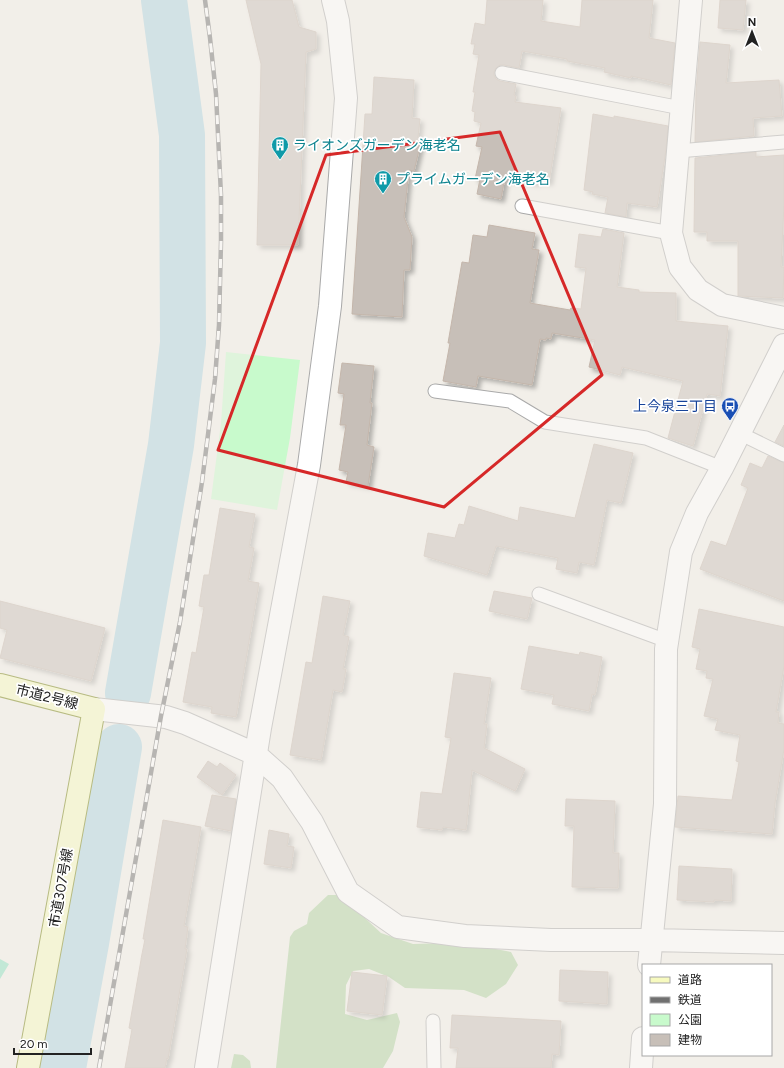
<svg xmlns="http://www.w3.org/2000/svg" width="784" height="1068" viewBox="0 0 784 1068" font-family="Figtree,'Noto Sans JP',sans-serif">
<style>
.forest{fill:#add19e}
.park{fill:#c8facc}
.pitch{fill:#88e0be}
.lines{fill:none;stroke-linecap:round;stroke-linejoin:round}
.river{stroke:#aad3df;stroke-width:46}
.building{fill:#c7bfb8;stroke:#c4b6ab;filter:url(#shadow)}
.lane-casing{stroke:#a9a9a9;stroke-width:15}
.street-casing{stroke:#a9a9a9;stroke-width:24}
.secondary-casing{stroke:#707d05;stroke-width:24}
.lane{stroke:#fff;stroke-width:13}
.street{stroke:#fff;stroke-width:22}
.secondary{stroke:#f7fabf;stroke-width:22}
.rail-casing{stroke:#707070;stroke-width:4.5}
.rail{stroke:#fff;stroke-width:3;stroke-dasharray:9;stroke-linecap:butt}
.marked{fill:none;stroke:#d62828;stroke-width:3;stroke-linejoin:round}
.labels{text-anchor:middle;dominant-baseline:central;stroke-width:3.5;stroke-linejoin:round;paint-order:stroke}
.culture-label{font-size:14px;fill:#0d838f;stroke:#fff;text-anchor:start}
.transit-label{font-size:14px;fill:#164399;stroke:#fff;text-anchor:end}
.street-label{font-size:14px;fill:#222;stroke:#fff}
</style>
<defs>
<filter id="shadow"><feDropShadow dx="3.5" dy="3.5" stdDeviation="2" flood-color="#0004"/></filter>
</defs>
<rect width="100%" height="100%" fill="#f2efe9"/>
<path class="forest" d="M328 895H337L351 905 381 933 413 944 446 943 480 946 511 952 518 965 506 984 486 998 464 990 405 988 389 977 369 969 353 971 346 985 345 1014 367 1020 397 1013 400 1022 393 1051 383 1068H276L290 937 294 931 307 924 309 913Z
M234 1054 243 1055 250 1061 251 1068H231Z"/>
<path class="park" d="M226 352 300 360 290 438 277 510 211 499 221 423Z"/>
<path class="pitch" d="M0 959 9 964 0 979Z"/>
<g class="lines">
<path class="river" d="M128 693 171 445 183 343 182 135 164 0
M63 1068 86 943 119 747"/>
</g>
<path class="building" d="M246 0H292L299 27 316 32V49L306 52 298 245H257L261 64Z
M487 0H543L541 21 580 27 582 0H653L649 38 675 43 671 85 631 76V78L604 72 605 68 567 61V59L522 51 519 68 504 65H500L496 68 494 72V75L496 79 500 81 516 84 514 95 516 96 515 102 561 108 549 182 537 180V183L505 177 501 199 477 194 480 179H475L482 147 476 146 481 123 474 121 475 112 472 111 475 92H473L479 55 473 54 475 44H471L475 23 485 25Z
M720 0H746L743 30 718 28Z
M700 42 730 45 726 83 779 80 782 116 753 118 754 136 695 142 696 91Z
M374 77 414 80 412 118 420 119 418 138H422L414 171 409 170 404 217 412 237 410 270H404L402 317 352 314 365 114H372Z
M593 114 614 118V116L668 126 666 150 657 207 627 203 626 217 605 213 608 197 592 194 593 192 584 190Z
M756 152V157L784 155V204L781 267H784L783 298 738 296V241H707V232H694L695 158Z
M489 225 535 233 532 249 539 250 530 303 570 310 571 308 581 309 586 268 575 267 579 234 601 237 603 229 624 233 617 287 639 290V292L676 293V321L728 326 720 396 707 394 693 446 668 438 683 381 622 367 620 375 589 367 595 340 552 333 551 339 546 338V340L540 339 532 385 478 376 476 387 443 381 450 343H448L462 262 469 263 473 235 487 237Z
M342 363 374 366 370 403H372L367 445 374 447 368 486 346 482 348 472 339 470 346 425H340L344 394 338 393Z
M784 425V446L775 442Z
M594 444 633 453 621 503 607 500 594 565 579 562 577 573 556 569 558 558 496 546 487 575 424 556 428 533 455 538 459 524 464 525 469 506 518 521 520 507 575 518Z
M768 456 784 463V601L700 569 711 541 726 546 748 488 741 485 750 463 762 468Z
M220 508 255 514 249 547 254 548 248 581 259 583 236 717 211 713 212 707 183 702 192 652 196 653 204 607 199 606 204 575H209Z
M494 591 532 598 527 619 489 611Z
M323 596 350 601 343 635 349 637 343 669H346L342 692 333 690 321 760 290 755 306 662 312 663Z
M0 601 105 628 91 681 0 658 7 630 0 628Z
M699 609 784 627V666L776 712H779L778 723 784 724V749L775 803 772 834 675 827 678 796 732 800 739 762 736 761 740 735 715 730 718 719 704 716 713 679 706 678 707 671 696 669 700 649 692 647Z
M529 646 579 655 580 652 602 657 595 695 592 694 589 711 552 704 554 695 521 689Z
M454 673 491 678 484 724H487L484 748 525 769 515 791 472 770 466 830 443 827 442 830 417 827 421 792 442 794 451 738 445 737Z
M208 761 217 767 220 763 236 775 222 795 197 777Z
M212 795 236 799 231 831 205 826Z
M566 799 615 801 613 853H619L618 888 572 887 574 826H565Z
M163 820 201 827 184 926 188 927 185 949H187L168 1059 167 1058 165 1068H125L132 1029 129 1028 141 960V959L145 939H143Z
M269 830 289 834 287 846 294 847 291 868 264 864Z
M679 866 732 869 731 901 714 900V902L677 900Z
M560 970 608 972 607 1004 559 1001Z
M352 972 387 976 382 1015 347 1011Z
M452 1015 561 1021 559 1055 552 1054 551 1068H456L458 1048H450Z"/>
<g class="lines">
<g class="lane-casing">
<path id="lane" d="M502 73 681 108
M678 151 784 142
M522 206 671 233
M435 391 510 401 545 422 646 438 722 468
M739 433 784 455
M539 594 667 641
M433 1021 434 1068"/>
</g>
<g class="street-casing">
<path id="street" d="M691 0 671 233 680 267 698 290 722 305 784 318
M94 709 166 717 185 723 255 754 282 778 312 822 348 892 398 927 465 936 551 940H651L784 943
M649 965 665 804 666 649 681 552 697 513 722 468 784 345
M206 1068 260 728 309 465 330 306 346 98 338 21 333 0
M641 1068 643 1038"/>
</g>
<g class="secondary-casing">
<path id="secondary" d="M0 685 94 709 28 1068"/>
</g>
<use href="#lane" class="lane"/>
<use href="#street" class="street"/>
<use href="#secondary" class="secondary"/>
<g class="rail-casing">
<path id="rail" d="M99 1068 161 716 180 622 202 482 215 379 219 325 221 242V195L216 94 210 38 205 0"/>
</g>
<use href="#rail" class="rail"/>
</g>
<path d="M0 0H784V1068H0ZM500 132 602 375 444 507 218 450 326 155Z" fill="#f2efe9" fill-opacity=".55" fill-rule="evenodd"/>
<path class="marked" d="M500 132 602 375 444 507 218 450 326 155Z"/>
<defs>
<g id="building-pin" transform="scale(0.9)"><path d="M0 17L-7.5 6A9.5 9.5 0 1 1 7.5 6Z" fill="#0f9aa8" stroke="#fff"/><path d="M-4-6H4V6H1V3H-1V6H-4ZM-2.5-4.3h1.7v1.8h-1.7ZM.8-4.3h1.7v1.8H.8ZM-2.5-1h1.7V.8h-1.7ZM.8-1h1.7V.8H.8Z" fill="#fff"/></g>
<g id="bus-pin" transform="scale(0.9)"><path d="M0 17L-7.5 6A9.5 9.5 0 1 1 7.5 6Z" fill="#1a4fb4" stroke="#fff"/><path d="M-5-6H5V4H4V6H2V4H-2V6H-4V4H-5ZM-3.5-4V0h7V-4ZM-3.5 1.2v1.5H-2V1.2ZM2 1.2v1.5H3.5V1.2Z" fill="#fff"/></g>
</defs>
<g fill-rule="evenodd">
<use href="#building-pin" x="280" y="145"/>
<use href="#building-pin" x="383" y="179"/>
<use href="#bus-pin" x="730" y="406"/>
</g>
<g class="labels">
<g class="culture-label">
<text x="293" y="145">ライオンズガーデン海老名</text>
<text x="396" y="179">プライムガーデン海老名</text>
</g>
<g class="transit-label">
<text x="717" y="406">上今泉三丁目</text>
</g>
<g class="street-label">
<text transform="translate(47 697) rotate(14)">市道2号線</text>
<text transform="translate(61 888) rotate(-80)">市道307号線</text>
</g>
</g>
<rect x="642" y="964" width="130" height="92" fill="#ffffff" stroke="#a7a7a7"/>
<rect x="650" y="977" width="20" height="6" fill="#f7fabf" stroke="#a7a7a7"/>
<text x="678" y="984" font-size="12" fill="#222222">道路</text>
<rect x="650" y="997" width="20" height="6" fill="#707070" stroke="#a7a7a7"/>
<text x="678" y="1004" font-size="12" fill="#222222">鉄道</text>
<rect x="650" y="1014" width="20" height="12" fill="#c8facc" stroke="#a7a7a7"/>
<text x="678" y="1024" font-size="12" fill="#222222">公園</text>
<rect x="650" y="1034" width="20" height="12" fill="#c7bfb8" stroke="#a7a7a7"/>
<text x="678" y="1044" font-size="12" fill="#222222">建物</text>
<g transform="translate(752 32)" stroke="#ffffff" stroke-width="3" paint-order="stroke">
<path d="M0-3L7 15L0 10L-7 15Z" fill="#222222"/>
<text y="-6" font-size="11" font-weight="bold" text-anchor="middle" fill="#222222">N</text>
</g>
<path d="M14 1048v6h77v-6" fill="none" stroke="#222222" stroke-width="2"/>
<text x="20" y="1048" font-size="12" fill="#222222" stroke="#ffffff" stroke-width="3" paint-order="stroke">20 m</text>
</svg>
